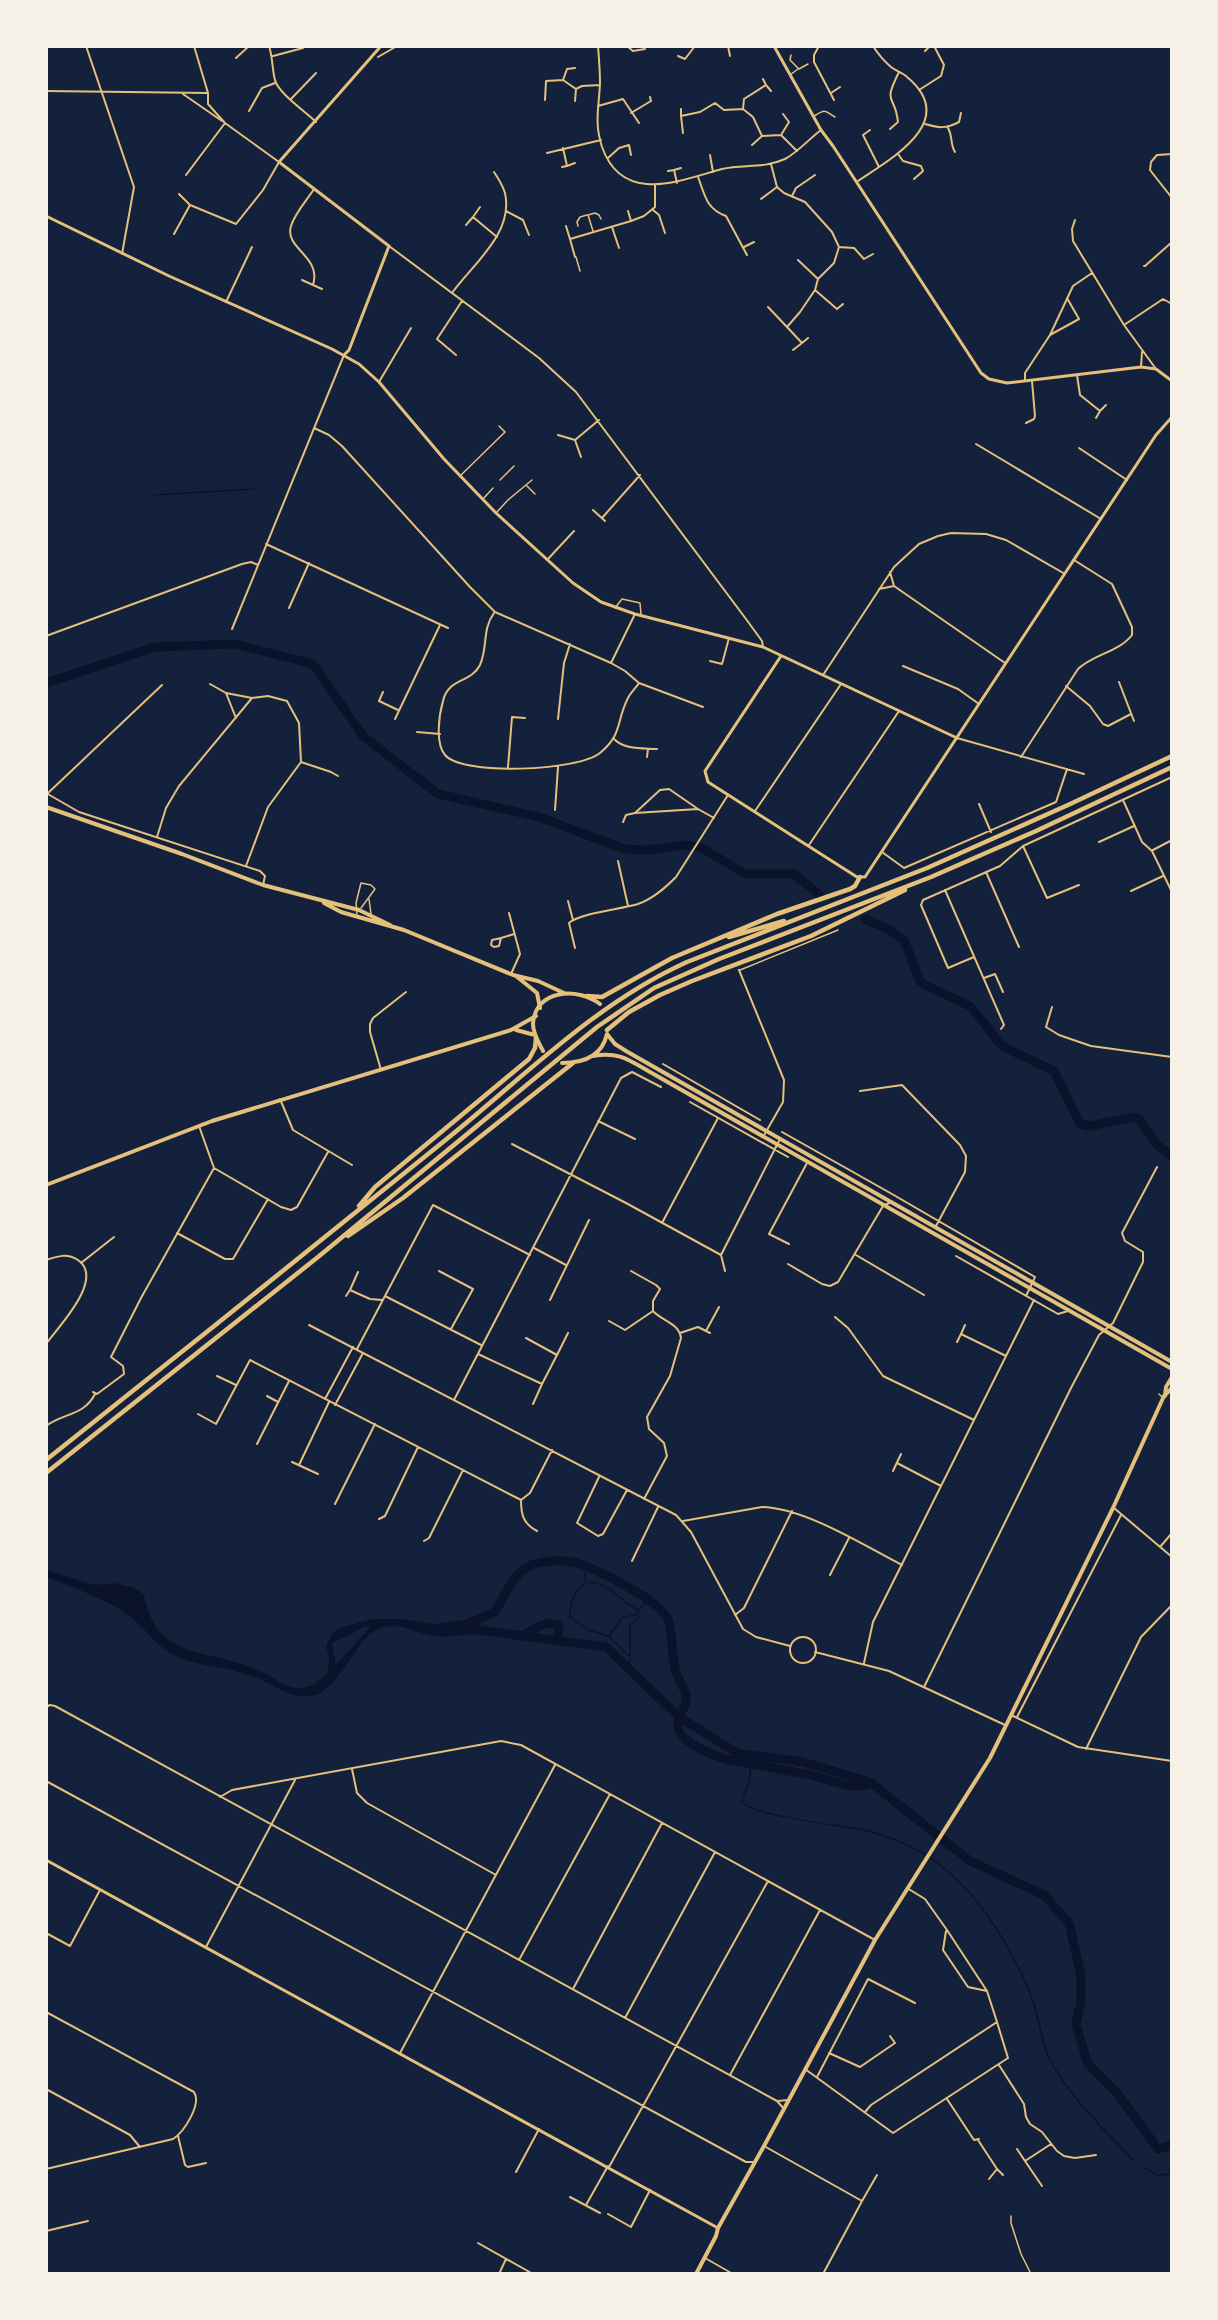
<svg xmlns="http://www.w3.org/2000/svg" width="1218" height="2320" viewBox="0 0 1218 2320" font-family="'Roboto Serif',serif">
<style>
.water{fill:#0b132b;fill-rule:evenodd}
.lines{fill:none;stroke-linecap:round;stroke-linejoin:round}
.stream{stroke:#0b132b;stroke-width:1.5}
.river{stroke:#0b132b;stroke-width:9}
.service{stroke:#e5c07b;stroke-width:1.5}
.pedestrian{stroke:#e5c07b;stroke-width:2}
.minor{stroke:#e5c07b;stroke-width:2}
.tertiary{stroke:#e5c07b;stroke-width:3}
.primary{stroke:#e5c07b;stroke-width:4}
.trunk{stroke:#e5c07b;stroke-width:4.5}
</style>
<rect width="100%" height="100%" fill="#14213d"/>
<path class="water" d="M47 1570 95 1585 114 1583 135 1588 144 1595C156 1662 210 1648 258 1670 272 1675 284 1689 300 1688 311 1688 319 1681 327 1674L329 1659 326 1645 333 1633 343 1627 372 1619H401L434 1624 480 1618 481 1635C465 1632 450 1639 435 1636 413 1633 401 1620 378 1629 356 1637 339 1692 312 1696 290 1699 275 1685 257 1678 244 1674 230 1669 217 1667 200 1664 190 1663 174 1655 155 1645 146 1628 129 1616 105 1598 74 1588 47 1577ZM365 1627H370L336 1665 332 1643Z"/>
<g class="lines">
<path class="stream" d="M154 495 254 489
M584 1566 586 1583C574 1590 570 1604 570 1617L588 1630 608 1636 628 1655
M588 1582C607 1582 622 1601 637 1610
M609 1636 622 1618 638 1614
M627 1663 630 1661V1625L638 1619V1611L644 1604 645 1597
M751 1766 749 1783 741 1801C753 1817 843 1825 868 1831 897 1839 923 1850 945 1869 983 1900 1016 1955 1033 2001 1040 2020 1041 2044 1051 2062 1072 2099 1104 2129 1133 2160
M1145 2168 1157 2175 1172 2174"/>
<path class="river" d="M46 683 155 647 234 644 313 664 363 736 438 794 539 817 624 849 647 850 685 845 702 848 745 874H794L820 895
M865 919 888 929 904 940 920 981 925 985 970 1006 1002 1046 1054 1071 1080 1124 1089 1126 1134 1117 1139 1119 1157 1145 1172 1156
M469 1623 495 1612C506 1594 512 1572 534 1564 545 1561 560 1560 571 1562 590 1564 664 1602 669 1622 673 1638 671 1656 676 1672 679 1682 688 1691 686 1701 684 1712 674 1719 679 1731 684 1743 712 1755 725 1759L811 1775 849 1786H862L869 1783
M471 1629 606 1647 679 1717 737 1753 803 1762 870 1782 970 1861 1044 1895 1069 1923 1081 1976V2001L1076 2024 1088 2064 1117 2093 1158 2149 1172 2145
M523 1635C535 1629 545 1620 559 1625L557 1640"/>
<path class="service" d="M791 55 790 60 799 69 808 64
M790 75 798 69
M814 116C827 108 824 111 835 117
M578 226 577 222 580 217 587 215
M593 231 588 215 595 213 599 215 601 219
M576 257 580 271
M460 476 505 432 499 426
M500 480 514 466
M527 484 532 480
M483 499 493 488
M496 513 508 500 526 485 535 494
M615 608 622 599 640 603 641 614
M369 899 371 914
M357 914 356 903 361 883 371 885 375 889 361 908
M740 970 838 930
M1159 1394 1163 1398
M1011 2216V2223L1021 2254 1031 2274
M705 2258 733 2274"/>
<path class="pedestrian" d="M378 57 397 46"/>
<path class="minor" d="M86 46 134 187 122 254
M269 46C273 58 272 69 275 80 278 93 306 112 316 122
M471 46V47
M598 46C599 59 600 71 600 83 599 108 594 122 602 147 623 206 681 180 722 169 743 164 763 169 785 159 798 152 809 139 821 130
M627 46 633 51 645 49
M728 46 730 56
M819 46 814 55V62L834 100
M925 51 930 46
M273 56 303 48
M678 56 685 59 695 46
M236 58 249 46
M763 79 766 85
M563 80 567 69 575 68
M919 90 941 76 944 65 934 46
M46 91 208 93
M831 93 840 87
M183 94 222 121
M291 99 316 73
M545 100 546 81 563 80 576 89 582 86 600 85
M575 101 576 89
M598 106 623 99 639 123
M681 109V116L700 112 715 103 724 110 743 109 753 117 762 136 781 135 797 151
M743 109 744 99 766 85 771 91
M249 111 262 88 275 83
M631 113 651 101 650 97
M681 116 683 133
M925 124C939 128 946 129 959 122L961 113
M948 128C953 137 950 144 955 152
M890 129 898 122C895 93 882 106 899 72
M870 130 863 135 879 167
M781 135 789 122 783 114
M752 145 762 136
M547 153 601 140
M898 154 903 161 921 166 923 171 914 179
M1172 154 1157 155 1151 162 1150 170 1172 198
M710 155 713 172
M608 158 619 148 629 145 631 155
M567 166 575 163
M562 167 567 166 563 148
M46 171V193
M668 171 674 170
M186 175 225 123
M698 177C705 195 706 209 726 216L747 255
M858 181C892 158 960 121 907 77 903 73 896 71 891 67 884 61 878 54 873 46
M677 183 674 170 681 168
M179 194 190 205 236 224 263 190 279 162 225 123 208 104V93L194 46
M792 196 796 188 815 175
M761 199 777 187
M653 210 659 215 665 233
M506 211 523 220 529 235
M628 211 631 221
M473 217 480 207
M1075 220 1072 229 1073 241 1124 325 1156 369
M466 225 473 217 497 237
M566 226 570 239 631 221 644 216 655 207V185
M612 227 619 248
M174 234 190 205
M570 239 575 257
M389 246 539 358 576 392 746 619 762 641 763 647
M744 247 754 242
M839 247 854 248 864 259 873 254
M798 260 818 279
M1144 266H1145L1172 242
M302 280 322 289
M313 285C322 256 284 249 291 226 295 213 307 200 314 189
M815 290 837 309 843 304
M452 293C473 264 514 233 505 193 503 186 498 178 494 172
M226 302 252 247
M768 307 787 327 800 312 815 290 818 279 834 263 839 247 832 232 805 202 784 193 777 187 771 164
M1124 325 1163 299 1172 304
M787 327 802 343 808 338
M1050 335 1079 319 1067 298
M793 350 802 343
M456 355 437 339 462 301
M1141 367 1142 352
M1077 375 1080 395 1100 411 1096 418
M1025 380V373L1050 335 1073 286 1092 273
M379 382 411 328
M1100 411 1106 405
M1026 423 1034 419 1035 416 1032 381
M314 428 329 435 342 446 470 587 495 612 611 663 625 671 639 683 703 707
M558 435 575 440
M976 444 1101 519
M1079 448 1127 480
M581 457 575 440 599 420
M593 510 605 521
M602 518 640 475
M266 544 448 628
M548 559 574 531
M890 572 894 586
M879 589 894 586 1005 663
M289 608 309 563
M494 613C482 629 488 647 480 665 471 683 448 678 443 701 439 715 435 743 445 755 462 776 578 771 600 753 623 734 616 721 628 698 631 692 636 688 639 683
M232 629 344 355
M46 636 242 564 251 562 258 565
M710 661 722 664 729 638
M611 663 635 614
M903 666 958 689 979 704
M823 675 894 567 919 544 938 536 951 533 986 534 1006 540 1065 574
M1119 682 1134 721
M210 684 226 693 236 718
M1066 686 1090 706 1103 724 1108 726 1131 714
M383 692 379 701 398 710
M226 693 252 698
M395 719 440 625
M558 719 564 663 570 644
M417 732 440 734
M957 738 1084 774
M614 739C625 750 642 748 657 749
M647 757 648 749
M1021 757 1078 669C1094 654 1119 652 1132 635V627L1112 584 1074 560
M301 762 331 772 338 776
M508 767 512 717 525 718
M46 793 79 812 260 871 265 876 263 885
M47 794 162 685
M1123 800 1142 842 1152 851 1172 892
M979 804 991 832
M555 810 558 767
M755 811 841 684
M635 813 698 809 714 818
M623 822 626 815 635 813 660 790 669 789 698 809
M157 837 166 808 179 786 252 698 268 696 287 701 299 723 301 762 268 807 246 866
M1099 842 1134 826
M809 845 899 711
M1023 846 1047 898 1079 885
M1153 850 1172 840
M882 852 904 868 1056 802 1067 769
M618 861 628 906
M986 872 1019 947
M945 890 1004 1025 1001 1029
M1131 891 1163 876
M568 901 573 920
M509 913 520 954 511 974
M501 938 492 940 491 945 494 947 499 946 501 938 514 934
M575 948 569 923C580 913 622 909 638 904 653 899 665 888 676 877L728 795
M974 957 948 968 921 905 923 900 1000 866 1023 846 1172 777
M739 970 784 1080 783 1102 763 1137
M984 978 995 974 1003 992
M1052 1007 1046 1027 1059 1035 1091 1046 1172 1057
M663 1064 760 1120
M381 1070 370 1032V1024L373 1018 406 992
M860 1091 902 1085 960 1145 966 1156 965 1172 936 1226
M280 1099 293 1130 352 1165
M690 1102 788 1157
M598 1121 635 1139
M199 1126 214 1168
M782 1132 892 1194 1035 1277 1026 1296
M512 1144 626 1203 721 1255
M214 1168 281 1207 291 1210 297 1207 328 1152
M662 1223 718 1118
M177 1233 225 1259H233L268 1199
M789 1244 769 1234 807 1163
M534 1248 566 1265
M856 1255 924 1295
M956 1256 1058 1314 1068 1311
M46 1260C58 1256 67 1253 78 1260 105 1279 59 1326 46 1344
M81 1263 114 1237
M788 1264 822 1284 830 1286 838 1282 883 1206 889 1203
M439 1271 473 1289 451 1329
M725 1271 721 1255 780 1139
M350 1290 358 1272
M346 1296 350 1290 370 1299 382 1300
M385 1296 481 1345
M550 1300 589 1220
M835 1317 848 1328 883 1376 974 1420
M609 1321 625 1330 653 1311V1301L660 1289 656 1285 631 1271
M309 1325 676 1515 691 1532 743 1629 756 1637 790 1646
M706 1331 719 1307
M680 1333 698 1327 710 1333
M961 1334 965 1325
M957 1342 961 1334 1006 1356
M357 1349 433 1205 530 1255
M478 1354 542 1384 557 1355 526 1338
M557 1355 568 1333
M217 1376 236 1385
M93 1392 97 1394 124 1374 123 1366 111 1357 141 1298 214 1168
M267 1396 278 1402
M325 1399 353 1347
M454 1400 621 1078 632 1072 661 1087
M533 1404 542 1384
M335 1405 363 1353
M198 1414 216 1424 250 1360 521 1500 530 1493 552 1450
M46 1426C63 1413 84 1416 95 1394
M257 1444 289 1381
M292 1462 318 1474
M897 1463 941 1486
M299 1465 329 1402
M893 1471 901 1454
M599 1477 577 1523 598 1536 603 1534 627 1490
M644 1499 667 1456 664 1443 649 1429 647 1417 670 1376 681 1338C679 1323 662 1321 653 1311
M521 1500C521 1514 523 1524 537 1531
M335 1504 375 1424
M1114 1508 1172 1557
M379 1519 385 1516 418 1447
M683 1521 762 1507C805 1508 863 1545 902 1565
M424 1541 429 1538 463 1470
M1160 1547 1172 1533
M632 1561 658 1507
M830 1575 849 1538
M735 1615 744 1608 792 1511
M790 1650a13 13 0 1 1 26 0a13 13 0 1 1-26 0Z
M815 1652 889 1671 1005 1725
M864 1663 873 1622 1034 1300
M924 1687 1071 1388 1099 1335 1113 1323 1143 1262V1252L1125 1241 1122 1233 1157 1167
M46 1707 50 1705 55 1706 777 2101 784 2109
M1011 1715 1078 1747 1172 1761
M1017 1717 1121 1515
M1086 1749 1141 1637 1172 1605
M352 1769 357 1793 367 1803 496 1875
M46 1781 746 2162H754
M220 1797 232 1790 501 1741 521 1745 875 1940
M946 1931 943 1950 968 1987 987 1991
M46 1933 70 1946 100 1890
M206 1947 295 1780
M519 1960 610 1794
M573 1989 662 1823
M46 2012 194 2092C202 2104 184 2132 173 2139L46 2169
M625 2018 715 1852
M400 2053 555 1765
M829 2053 860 2067 895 2043 890 2036
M999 2065 1024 2104 1026 2117 1030 2124 1042 2132 1057 2151 1064 2156 1075 2158 1096 2155
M805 2069 893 2133 1008 2058 997 2022
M730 2075 820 1910
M817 2077 868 1979 915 2003
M46 2089 130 2135 140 2147
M947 2099 974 2140 979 2139
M777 2101 789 2100
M865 2112 871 2105 997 2022 987 1991 947 1930 925 1899 907 1888
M178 2136 185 2165 188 2167 206 2163
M978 2140 997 2169 989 2179
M764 2146 862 2201 823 2274
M1017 2149 1025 2161 1051 2144
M1025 2161 1042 2186
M609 2167 768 1881
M997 2169 1003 2175
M516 2172 539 2129
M570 2197 600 2213
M862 2201 877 2175
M586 2205 608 2166
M608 2214 631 2227 650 2190
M46 2231 88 2221
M478 2243 533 2274
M499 2274 506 2259"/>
<path class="tertiary" d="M774 46 821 130 833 146 981 373 989 379 1007 383 1141 367 1156 369 1172 381
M46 216 169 276 332 349 359 364 379 382 444 459 496 513 573 583 601 602 635 614 763 647 957 738
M344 355 349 350 389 246 279 162 381 46
M781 656 705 771 708 782 857 877H865L1156 435 1172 417
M46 1860 718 2228"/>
<path class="primary" d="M46 807 182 854 263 885 359 910 390 925
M324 903 341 912 404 930 513 975 538 981 564 993
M516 976 537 993 540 1008
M516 1030 535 1035
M607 1034 615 1044 626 1051 1172 1362
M543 1051C539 1043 533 1034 533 1024 535 989 578 987 600 1004
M593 1056C618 1051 629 1060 650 1072L1172 1369
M562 1063C584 1063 602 1056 607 1034
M46 1185 212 1121 511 1030 536 1016
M1165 1396 1166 1387 1172 1377
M696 2274 716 2236 718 2228 764 2146 875 1940 990 1758 1113 1508 1164 1396 1172 1388"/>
<path class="trunk" d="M729 937 784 921
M587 996 602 997 672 958 777 914 850 889 855 886 860 877
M607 1030 629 1012 660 995 692 981 811 936 905 890
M359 1206 375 1187 529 1059 535 1048 536 1038
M348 1236 403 1198 573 1063
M46 1460C179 1355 311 1248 443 1142 522 1079 594 1004 687 962L927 868 1068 805 1172 756
M46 1473 318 1257 597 1027 654 988 719 959 931 877 1036 831 1172 767"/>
</g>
<rect width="1218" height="2320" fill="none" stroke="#f6f1e7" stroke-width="96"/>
</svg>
